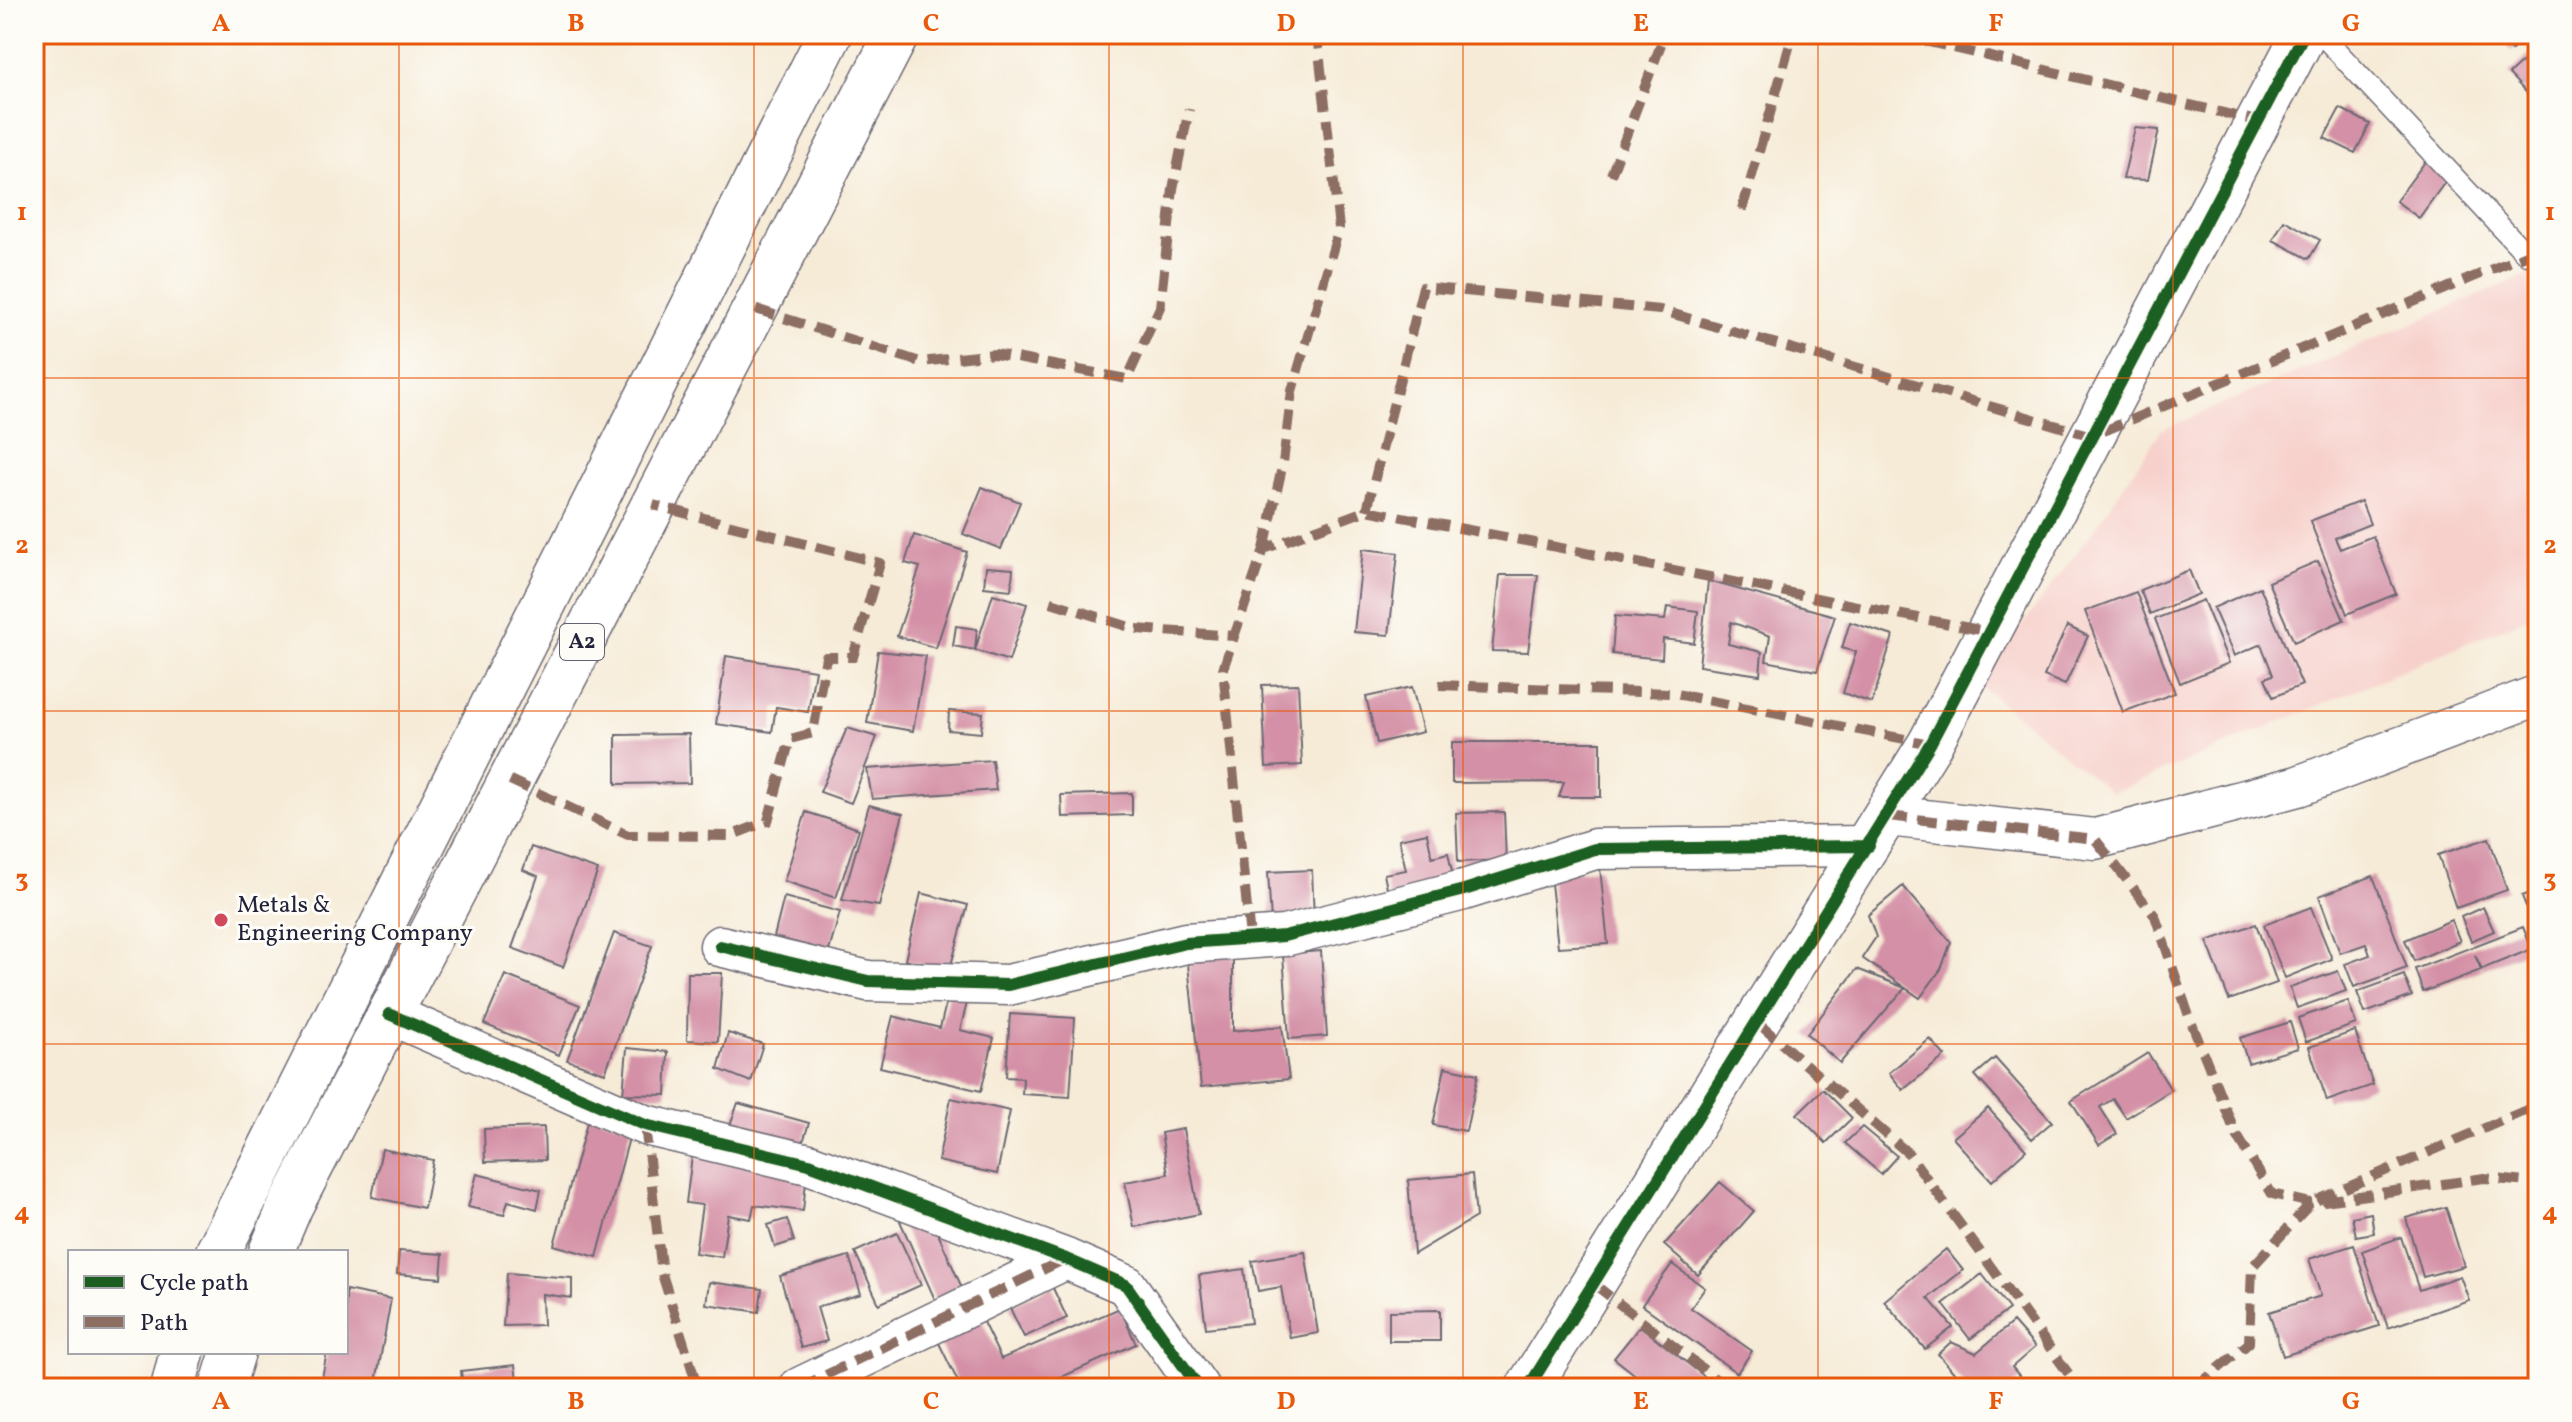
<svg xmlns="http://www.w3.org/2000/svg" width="2572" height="1422" viewBox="0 0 2572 1422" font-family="Vollkorn,serif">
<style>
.built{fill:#f7d0cb}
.building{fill:#d490a6}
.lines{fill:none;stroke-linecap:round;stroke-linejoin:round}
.service-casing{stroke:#6c6872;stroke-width:23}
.minor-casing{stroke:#6c6872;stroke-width:43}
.tertiary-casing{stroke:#6c6872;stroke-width:47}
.trunk-casing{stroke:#6c6872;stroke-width:47}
.service{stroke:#fff;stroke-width:20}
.minor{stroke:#fff;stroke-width:40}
.tertiary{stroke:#fff;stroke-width:44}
.trunk{stroke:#fff;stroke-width:44}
.quiet{stroke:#8d6e63;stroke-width:10;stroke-dasharray:20 10;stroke-linecap:butt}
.cycleway-casing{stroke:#fdfcf7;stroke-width:17}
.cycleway{stroke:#1b5e20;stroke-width:12}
.grid{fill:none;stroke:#e8590c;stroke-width:2;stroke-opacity:0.55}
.poi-dot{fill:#d1495b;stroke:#fdfcf7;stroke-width:3}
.labels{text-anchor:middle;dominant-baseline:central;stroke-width:6;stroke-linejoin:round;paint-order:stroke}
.shield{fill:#fdfcf7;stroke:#646373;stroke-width:2}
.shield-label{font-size:22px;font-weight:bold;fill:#22223b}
.poi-label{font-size:24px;fill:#22223b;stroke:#fdfcf7;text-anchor:start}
.neatline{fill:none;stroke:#e8590c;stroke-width:3}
.grid-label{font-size:26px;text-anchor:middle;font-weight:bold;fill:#e8590c}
</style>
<rect width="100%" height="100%" fill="#fdfcf7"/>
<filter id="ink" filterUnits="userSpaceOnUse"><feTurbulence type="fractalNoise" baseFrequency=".0125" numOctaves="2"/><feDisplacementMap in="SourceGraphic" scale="16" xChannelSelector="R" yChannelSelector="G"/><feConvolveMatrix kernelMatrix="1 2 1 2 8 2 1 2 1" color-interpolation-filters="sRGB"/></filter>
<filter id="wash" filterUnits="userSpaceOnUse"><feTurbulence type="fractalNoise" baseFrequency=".006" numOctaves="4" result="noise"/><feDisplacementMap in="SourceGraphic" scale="32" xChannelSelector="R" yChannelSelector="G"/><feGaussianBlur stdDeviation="1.8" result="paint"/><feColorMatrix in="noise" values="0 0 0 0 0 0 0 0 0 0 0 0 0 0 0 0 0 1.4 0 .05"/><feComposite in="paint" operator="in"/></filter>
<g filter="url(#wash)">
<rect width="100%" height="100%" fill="#f6ebd7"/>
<path class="built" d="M2538 270V613L2112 793 1978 684 2096 527 2161 430Z"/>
<g id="blocks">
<path class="building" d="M2498 34H2528L2511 51Z
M2538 47V105L2509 74Z
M2340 108 2370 124 2355 153 2324 138Z
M2135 128 2159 130 2148 180 2123 179Z
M2428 158 2450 175 2419 218 2396 201Z
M2284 220 2320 240 2309 259 2273 240Z
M982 487 1020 502 1001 549 963 534Z
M2361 501 2370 524 2335 538 2340 549 2373 536 2396 594 2347 614 2310 521Z
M914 535 967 552 936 648 897 636 920 567 905 563Z
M1363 549 1398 553 1389 635 1354 632Z
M2318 561 2344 620 2294 642 2268 582Z
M986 567 1013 569 1011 590 984 587Z
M2189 570 2199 594 2150 614 2140 590Z
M1500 575H1538L1528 652 1492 651Z
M1708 581 1835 616 1817 671 1766 661 1770 636 1731 622 1728 644 1762 652 1760 675 1699 666Z
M2260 587 2302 685 2273 697 2265 678 2273 675 2261 644 2234 656 2213 608Z
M2136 592 2175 693 2123 712 2085 611Z
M993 594 1027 604 1009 661 975 650Z
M2203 600 2229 663 2180 683 2155 619Z
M1667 607 1698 611 1694 643 1663 639 1662 659 1612 654 1615 616 1665 620Z
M1850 622 1893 636 1872 703 1843 693 1856 652 1842 648Z
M956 626 977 629 975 650 953 646Z
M2067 626 2088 636 2065 685 2044 676Z
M878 651 926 656 913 731 867 723Z
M726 656 815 670 808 712 776 707 772 732 716 724Z
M1298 684 1302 765 1266 767 1262 685Z
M1412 687 1423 732 1377 743 1366 697Z
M949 711 983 713 981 733 948 730Z
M847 728 877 737 851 803 820 792Z
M689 734 690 783 616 784V735Z
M1452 742H1601V797H1559L1564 782 1452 783Z
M992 760 996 790 872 799 867 769Z
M1132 793V815L1062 817 1061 795Z
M869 805 903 814 879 906 842 900Z
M806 812 859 829 836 898 784 881Z
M1504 812 1506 860 1458 862 1456 813Z
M1427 833 1432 857 1448 853 1455 885 1389 898 1384 874 1406 870 1399 839Z
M2489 838 2507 890 2456 908 2438 855Z
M531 847 598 870 563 967 512 948 538 876 523 870Z
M1600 868 1608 944 1558 947 1550 874Z
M1312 870 1314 920 1271 922 1268 872Z
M2373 876 2407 968 2354 987 2345 964 2370 955 2366 944 2340 953 2319 896Z
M1903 886 1951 942 1941 969 1920 998 1862 958 1876 937 1868 915Z
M2538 890V911L2529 914 2522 896Z
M921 893 968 905 949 972 905 960Z
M784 897 840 912 829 951 774 937Z
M2311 907 2332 959 2285 978 2264 925Z
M2483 907 2494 931 2471 941 2461 917Z
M2538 917V944H2537L2529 920Z
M2451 920 2460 941 2414 961 2405 940Z
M2256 924 2277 983 2229 1000 2207 941Z
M2523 927 2532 949 2482 969 2475 955 2481 970 2423 992 2415 969Z
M614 933 652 946 605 1073 567 1060Z
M1321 951 1327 1036 1289 1039 1283 954Z
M1187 955H1233V1031L1282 1026 1289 1079 1201 1087Z
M1857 969 1905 988 1840 1063 1807 1034Z
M2338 971 2346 991 2297 1008 2290 988Z
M688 973H722L718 1042 687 1040Z
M505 975 580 1005 559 1055 484 1024Z
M2404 975 2412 996 2365 1013 2357 992Z
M949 991 969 995 960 1030 994 1038 981 1091 880 1067 893 1016 940 1028Z
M2348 1001 2356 1024 2306 1042 2298 1018Z
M1010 1014 1075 1018 1070 1097 1022 1094 1023 1078 1006 1077Z
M2290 1022 2298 1048 2248 1063 2240 1038Z
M2355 1031 2373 1085 2327 1101 2309 1047Z
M728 1033 763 1044 751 1082 718 1069Z
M1930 1039 1945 1056 1903 1090 1889 1073Z
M627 1048 668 1052 666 1095 623 1094Z
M2148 1053 2171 1090 2126 1118 2113 1099 2100 1107 2117 1134 2099 1145 2071 1101Z
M1995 1058 2052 1122 2032 1139 1975 1075Z
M1445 1067 1478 1074 1466 1131 1433 1125Z
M1823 1089 1852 1118 1826 1143 1797 1114Z
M951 1098 1010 1111 997 1174 938 1161Z
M738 1103 809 1123 798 1158 726 1136Z
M1988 1108 2026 1150 1992 1181 1953 1138Z
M589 1115 632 1127 597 1257 554 1245Z
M544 1127 545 1160 485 1162 484 1129Z
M1862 1127 1897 1156 1881 1174 1845 1143Z
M1183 1129 1199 1214 1134 1227 1125 1182 1168 1174 1161 1133Z
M382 1149 433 1160 424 1208 372 1197Z
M692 1156 807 1171 803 1211 754 1205 751 1219 728 1215 722 1257 695 1253 702 1205 686 1203Z
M477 1174 541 1190 537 1209 508 1201 504 1215 468 1207Z
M1472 1174 1476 1217 1414 1254 1408 1180Z
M1720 1182 1754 1211 1698 1275 1664 1245Z
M2446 1207 2464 1266 2423 1277 2406 1218Z
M927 1209 963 1290 936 1302 900 1221Z
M2371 1213 2374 1233 2356 1236 2352 1217Z
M787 1219 794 1241 775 1247 768 1225Z
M897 1233 921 1285 879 1304 855 1252Z
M2401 1237 2419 1290 2460 1276 2469 1300 2388 1328 2362 1251Z
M2354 1245 2379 1326 2283 1356 2269 1312 2321 1296 2309 1259Z
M1946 1249 1963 1270 1928 1298 1953 1327 1925 1349 1884 1301Z
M399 1251 443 1254 441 1278 397 1274Z
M1305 1252 1318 1333 1290 1338 1281 1287 1258 1291 1252 1261Z
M849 1256 861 1294 817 1307 827 1341 801 1348 780 1276Z
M1672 1264 1705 1288 1691 1308 1752 1351 1737 1373 1642 1305Z
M1244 1269 1251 1323 1206 1328 1199 1275Z
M507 1273 572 1278V1298L542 1294 543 1325 503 1326Z
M1982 1274 2009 1309 1970 1339 1943 1304Z
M709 1282 762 1289 759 1312 706 1304Z
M1052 1286 1067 1318 1024 1337 1009 1306Z
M346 1290 391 1299 375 1388H320L327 1352H346Z
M1120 1308 1136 1344 1037 1388H961L935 1335 979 1314 1001 1359Z
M1440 1310V1341H1389V1311Z
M2013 1322 2035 1347 2012 1367 2022 1379 2011 1388H1967L1938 1354 1951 1342 1976 1353Z
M1640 1326 1705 1377 1695 1388H1652L1614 1358Z
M515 1365 518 1388H463L461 1371Z"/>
</g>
</g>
<g filter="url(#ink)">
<use href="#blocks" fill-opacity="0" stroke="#6c6872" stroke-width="2"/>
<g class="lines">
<g class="service-casing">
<path id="service" d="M2321 34 2527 255"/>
</g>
<g class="minor-casing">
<path id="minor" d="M1888 816 2095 839 2298 786 2538 695
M720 946 868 981 1008 985 1186 943 1284 936 1464 890 1595 849 1869 846
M389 1014 645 1125 809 1164 1066 1259 1126 1285 1199 1388
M799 1388 1066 1259"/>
</g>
<g class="tertiary-casing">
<path id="tertiary" d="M1528 1388 1930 744 2304 34"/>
</g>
<g class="trunk-casing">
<path id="trunk" d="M218 1252 830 34
M271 1252 290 1207 897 34
M173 1388 182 1352
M222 1388 233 1352"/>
</g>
<use href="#service" class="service"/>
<use href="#minor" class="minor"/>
<use href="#tertiary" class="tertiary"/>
<use href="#trunk" class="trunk"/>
<path class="quiet" d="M1896 34 2257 121
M1611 175 1665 34
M1742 210 1793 34
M756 309 920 362 995 354 1127 379 1160 307 1173 189 1189 109
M1367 510 1423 287 1660 310 2092 436 2538 250
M1264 549 1283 463 1292 391 1339 228 1317 34
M1051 602 1136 629 1235 636
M1439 685 1671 693 1930 744
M510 780 628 835 730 836 768 821 790 739 813 733 826 657H853L880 563 653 505
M1888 816 2095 839 2155 916 2190 1019 2235 1132 2272 1194 2311 1203 2484 1178 2538 1183
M1250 938 1223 669 1264 549 1367 510 1990 632
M1759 1024 1909 1154 2079 1388
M645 1125 662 1274 698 1388
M1594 1284 1727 1388
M799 1388 1065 1259
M2195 1388 2249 1343 2252 1267 2311 1203 2538 1105"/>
<g class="cycleway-casing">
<path id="cycleway" d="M720 946 868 981 1008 985 1186 943 1284 936 1464 890 1595 849 1869 846
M389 1014 645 1125 809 1164 1066 1259 1126 1285 1199 1388
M1528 1388 1930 744 2304 34"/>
</g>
<use href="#cycleway" class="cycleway"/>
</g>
</g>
<path class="grid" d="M399 34V1388M754 34V1388M1109 34V1388M1463 34V1388M1818 34V1388M2173 34V1388M34 378H2538M34 711H2538M34 1044H2538"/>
<circle class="poi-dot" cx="221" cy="920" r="8"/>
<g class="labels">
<rect class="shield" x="560" y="624" width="44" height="36" rx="6"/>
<g class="shield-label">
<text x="582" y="642">A2</text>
</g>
<g class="poi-label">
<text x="237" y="906">Metals &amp;<tspan x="237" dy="28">Engineering Company</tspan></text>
</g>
</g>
<rect width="2572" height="1422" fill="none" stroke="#fdfcf7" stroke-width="88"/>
<rect x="68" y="1250" width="280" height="104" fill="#fdfcf7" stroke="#a5a5ac" stroke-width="2"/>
<rect x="84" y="1276" width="40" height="12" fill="#1b5e20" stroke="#a5a5ac" stroke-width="2"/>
<text x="140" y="1290" font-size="24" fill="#22223b">Cycle path</text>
<rect x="84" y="1316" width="40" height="12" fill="#8d6e63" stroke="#a5a5ac" stroke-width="2"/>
<text x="140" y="1330" font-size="24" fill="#22223b">Path</text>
<rect x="44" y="44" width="2484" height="1334" class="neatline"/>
<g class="grid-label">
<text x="221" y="31">A</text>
<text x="576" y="31">B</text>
<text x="931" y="31">C</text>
<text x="1286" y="31">D</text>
<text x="1641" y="31">E</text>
<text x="1996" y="31">F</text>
<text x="2351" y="31">G</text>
<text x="22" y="220">1</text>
<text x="2550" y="220">1</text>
<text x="22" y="553">2</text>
<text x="2550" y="553">2</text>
<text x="22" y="887">3</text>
<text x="2550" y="887">3</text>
<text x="22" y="1220">4</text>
<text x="2550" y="1220">4</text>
<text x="221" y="1409">A</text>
<text x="576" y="1409">B</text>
<text x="931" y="1409">C</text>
<text x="1286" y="1409">D</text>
<text x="1641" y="1409">E</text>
<text x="1996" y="1409">F</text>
<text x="2351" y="1409">G</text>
</g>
</svg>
